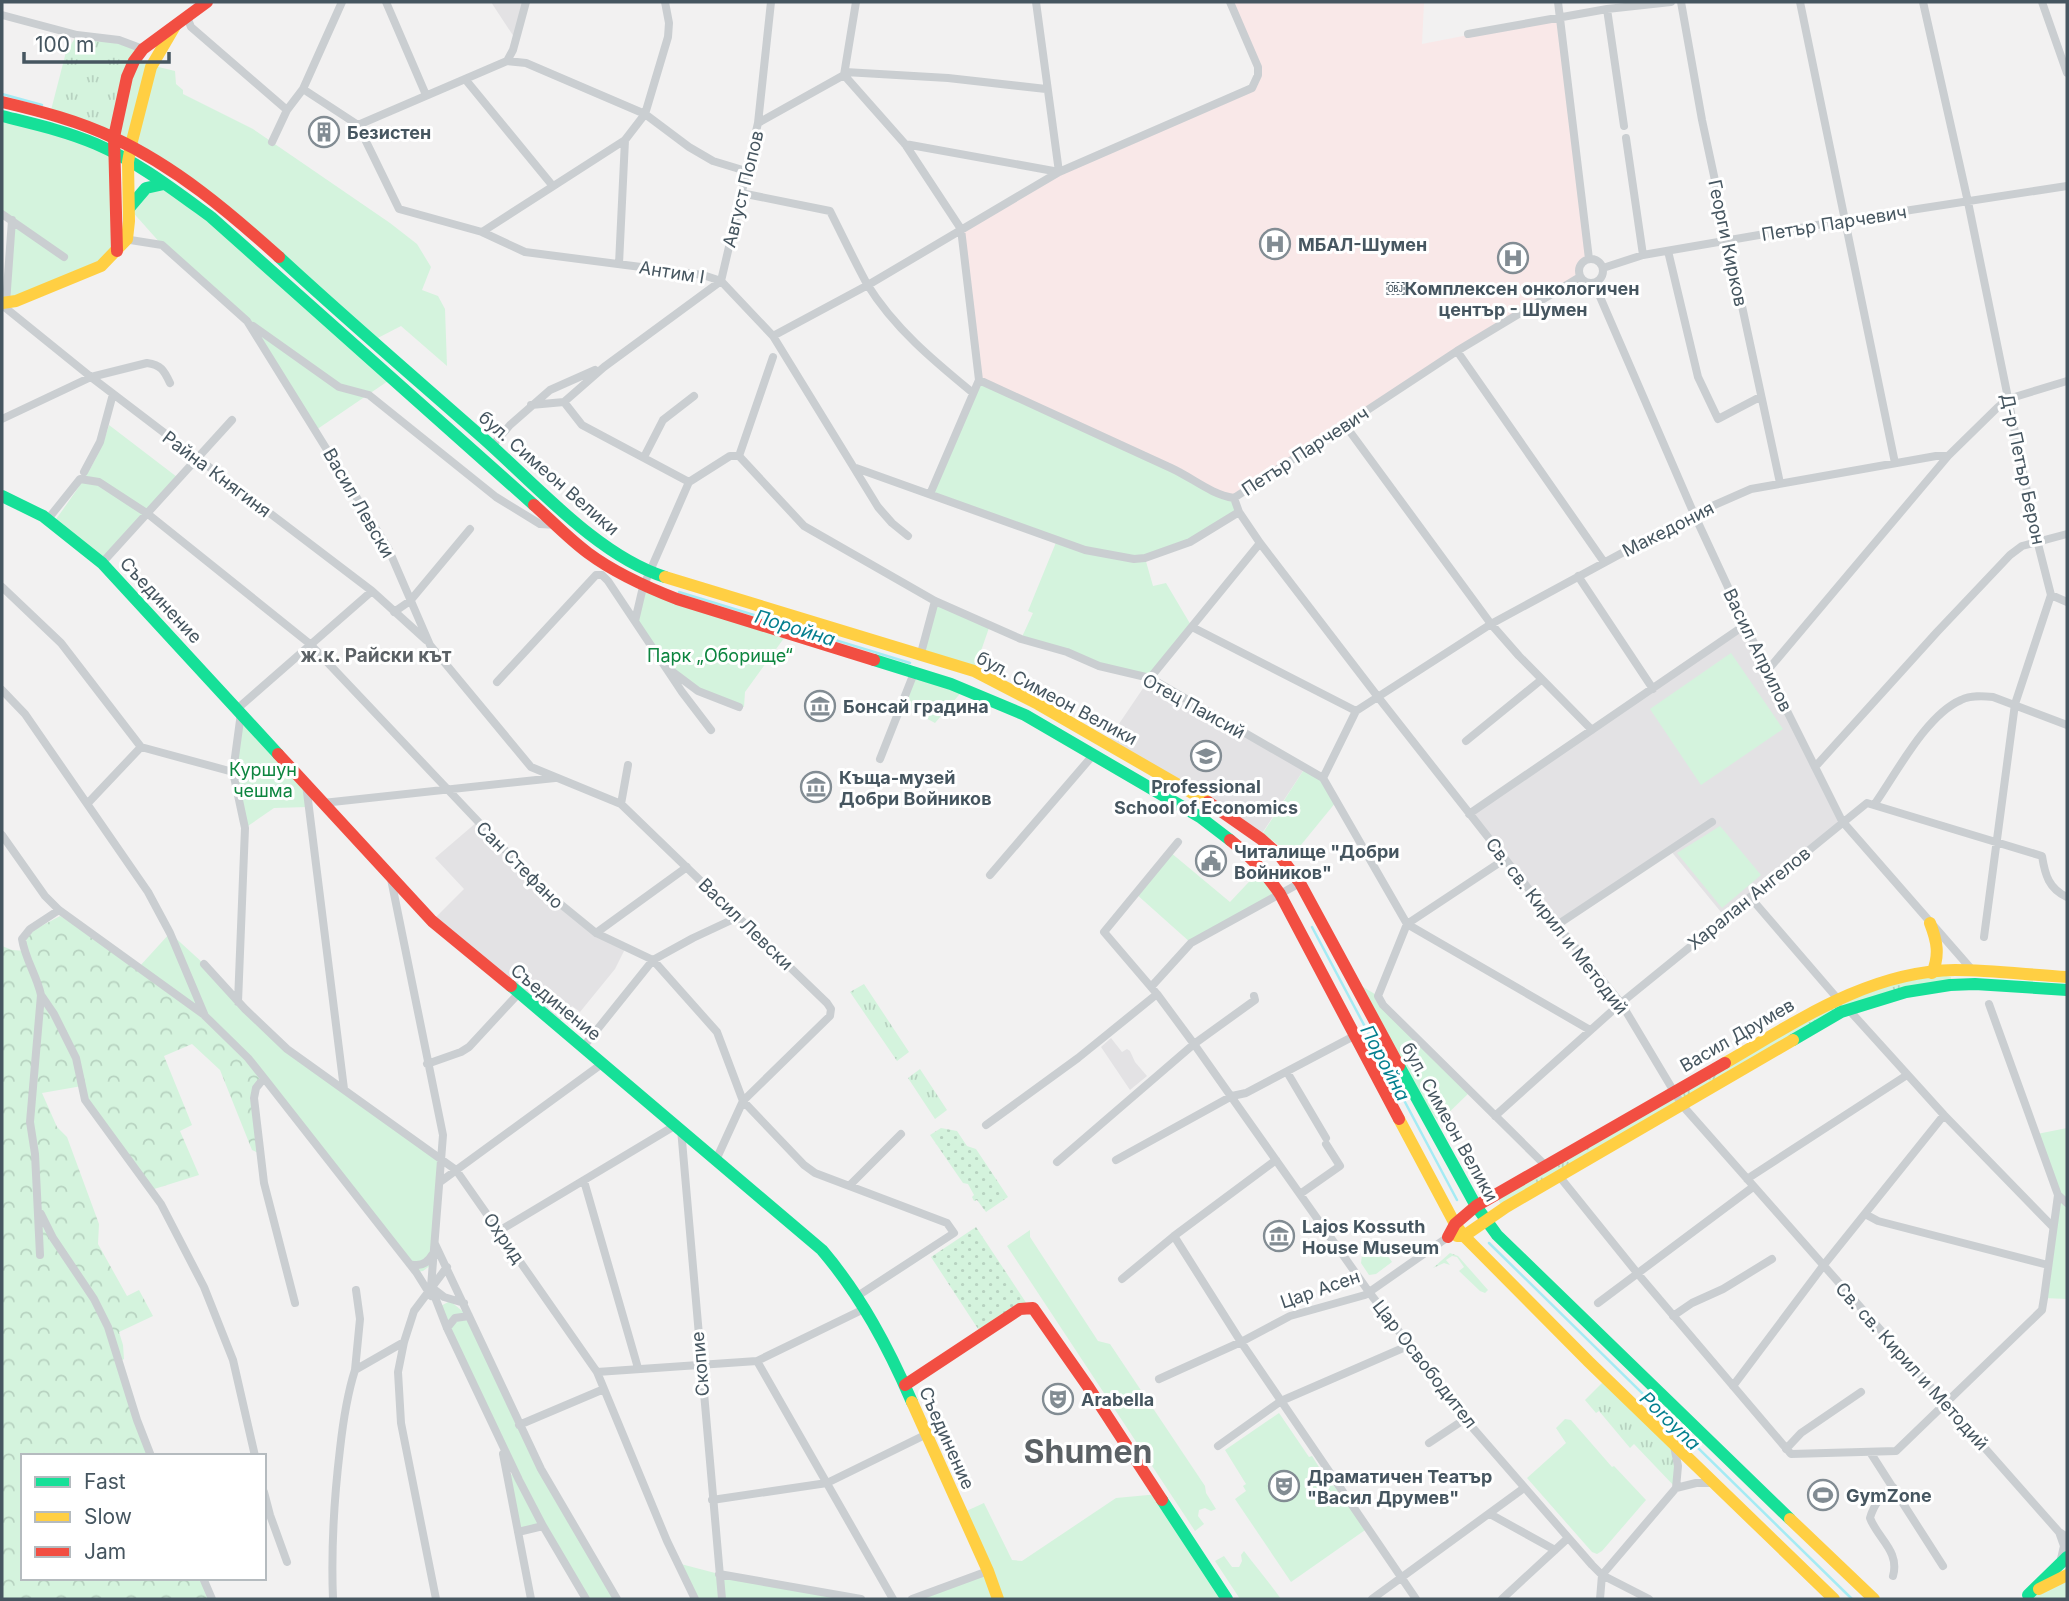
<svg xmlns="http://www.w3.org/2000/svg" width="2069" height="1601" viewBox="0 0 2069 1601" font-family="Inter,sans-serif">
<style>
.education{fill:#e3e2e4}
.medical{fill:#f9e8e8}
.grass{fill:url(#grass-tufts)}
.forest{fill:url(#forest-crowns)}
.park{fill:#d4f3dd}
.garden{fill:url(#garden-dots)}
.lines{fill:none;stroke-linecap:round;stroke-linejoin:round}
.stream{stroke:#a5ebf4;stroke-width:2.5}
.street{stroke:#caced1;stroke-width:8}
.fast{stroke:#16e098;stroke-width:12}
.slow{stroke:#ffcf43;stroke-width:12}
.jam{stroke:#f24e42;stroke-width:12}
.labels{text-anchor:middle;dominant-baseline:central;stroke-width:6;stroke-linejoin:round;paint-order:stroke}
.poi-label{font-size:18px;font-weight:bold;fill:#465660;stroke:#fff;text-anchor:start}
.street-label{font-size:18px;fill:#465660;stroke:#fff}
.park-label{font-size:18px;fill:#0d853f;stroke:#fff}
.water-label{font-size:19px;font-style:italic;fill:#047f8f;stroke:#fff}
.neighbourhood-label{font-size:19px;font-weight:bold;fill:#5c6266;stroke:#fff}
.town-label{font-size:32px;font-weight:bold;fill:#5c6266;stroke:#fff}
</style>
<defs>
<pattern id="grass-tufts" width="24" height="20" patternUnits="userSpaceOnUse" patternTransform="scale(1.75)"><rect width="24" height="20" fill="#d4f3dd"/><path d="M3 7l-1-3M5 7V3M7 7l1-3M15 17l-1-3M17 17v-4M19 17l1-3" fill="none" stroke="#b7d2c0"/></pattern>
<pattern id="forest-crowns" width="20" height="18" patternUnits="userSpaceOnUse" patternTransform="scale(1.75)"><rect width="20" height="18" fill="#d4f3dd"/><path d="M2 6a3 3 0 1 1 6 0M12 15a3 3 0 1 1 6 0" fill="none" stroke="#b7d2c0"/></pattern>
<pattern id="garden-dots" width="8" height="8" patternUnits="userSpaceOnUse" patternTransform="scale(1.75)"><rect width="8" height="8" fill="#d4f3dd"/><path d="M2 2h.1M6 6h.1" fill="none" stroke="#b7d2c0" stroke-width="1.8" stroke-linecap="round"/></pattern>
</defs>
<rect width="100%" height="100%" fill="#f2f1f1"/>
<path class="education" d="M491 2H526L516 40Z
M1745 625 1842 821 1725 917 1670 850 1557 925 1469 814Z
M1150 678 1305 768 1259 838 1106 743Z
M477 822 542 889 596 933 626 947 615 969 580 1012 572 1006 557 1025 432 921 464 889 435 858Z
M1111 1038 1122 1052 1127 1049 1130 1051 1135 1062 1147 1076 1130 1090 1101 1047Z"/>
<path class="medical" d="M1230 2H1424L1422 44 1560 17 1589 258 1583 261 1577 270 1581 276 1457 351 1234 498 979 380 961 229 1059 172 1246 92 1258 75Z"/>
<path class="grass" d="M77 35 143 49 114 137 50 114 66 52Z
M1932 973 1951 977V979L1841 1012 1501 1206 1496 1193 1837 998Z
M864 984 909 1052 897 1061 850 992Z
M920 1069 947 1110 935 1119 908 1078Z
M1450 1253 1458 1256 1488 1290 1485 1293 1480 1291 1459 1271 1464 1267 1457 1257 1452 1256 1446 1260 1450 1265 1444 1263 1433 1268Z
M1606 1379 1674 1446 1676 1488 1634 1444 1630 1448 1599 1411 1596 1413 1585 1400Z"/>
<path class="forest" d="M60 916 76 925 205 1016 264 1078 256 1088 263 1155 252 1150 220 1070 192 1044 164 1056 192 1125 180 1131 199 1175 151 1190 93 1114 82 1086 42 1093 57 1127 67 1137 99 1224 98 1244 127 1296 139 1290 153 1316 119 1332 123 1345 124 1359 118 1362 151 1456H23V1578H203L212 1599H2V946L12 950 27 951 26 939 34 930Z"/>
<path class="park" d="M134 61 175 71 176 84 183 90V94L253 129 390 223 417 244 431 267 422 290 438 296 445 309 447 366 401 326 372 341 216 203 114 137Z
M2 116 114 153 117 251 101 266 6 303 12 220 2 214Z
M164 184 391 379 316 430 247 321 162 245 129 208 136 197Z
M979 380 1234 498 1239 512 1207 533 1145 558 1153 586 1166 583 1192 627 1150 678 1021 639 1033 613 1028 611 1057 540 930 494Z
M109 425 177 477 102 559 54 522C76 491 99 462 109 425Z
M643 587 787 634 745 692 744 707C715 700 682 688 663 663 653 650 644 635 635 622Z
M935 601 990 625 974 671 921 653Z
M1731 653 1783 729 1701 785 1650 709Z
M914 673 964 689 935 723 902 705Z
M241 713 306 784 308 807 274 808 245 828 233 778Z
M1305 768 1323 778 1336 802 1292 856 1263 833Z
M1720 826 1761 875 1722 908 1677 853Z
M1170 852 1230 902 1262 868 1280 894 1191 943 1135 893Z
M170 933 204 964 287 1049 443 1159 431 1265 423 1271 416 1272 227 1036 139 967Z
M1360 985 1378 996 1471 1091 1439 1122 1427 1108Z
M2067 1128V1299L2044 1298 2058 1195 2037 1134Z
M1030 1230V1237L1098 1341 1110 1344 1205 1486 1206 1493 1216 1509 1211 1511 1205 1508 1199 1510 1198 1516 1204 1524 1195 1531 1007 1246Z
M1379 1243 1392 1262 1376 1274 1369 1275 1361 1263 1362 1255Z
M450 1301 466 1314 541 1469 617 1599H586L543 1526 518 1532 510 1475 513 1474 439 1307Z
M1279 1413 1309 1457 1312 1456 1329 1483 1343 1492 1368 1528 1291 1582 1235 1499 1246 1491 1243 1486 1246 1484 1225 1450Z
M1565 1419 1571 1420 1612 1467 1614 1466 1646 1500 1602 1551 1597 1554 1592 1552 1527 1478 1566 1443 1556 1428Z
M1159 1494 1227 1599H912L988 1571 962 1513 984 1503 1012 1560 1022 1561 1116 1498Z
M1244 1551C1256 1567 1269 1582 1281 1599H1240L1215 1561 1224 1556 1232 1567H1239L1242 1561 1241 1555Z
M677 1563 719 1574 861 1599H695Z
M2067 1575V1599H2021Z"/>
<path class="garden" d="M941 1128 957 1131 967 1146 976 1149 1008 1197 986 1212 977 1200 974 1201 972 1197 974 1195 968 1184 963 1183 930 1135Z
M976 1227 1027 1304 982 1335 931 1257Z"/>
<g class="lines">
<path class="stream" d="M2 94 42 105
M679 592 910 663
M1312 927 1457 1200
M1489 1243 1852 1599"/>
<path class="street" d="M386 2 426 95
M1036 2 1059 172
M1558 2 1589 259
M1681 2 1702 120 1780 483
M1800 2 1895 463
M1923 2 1968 202 2037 540 2051 595 2015 704 1984 937
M2042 2 2067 73
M1607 9 1624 126
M2 15 77 35 119 40 143 49
M187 17 191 27 287 110
M1468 34 1607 9 1671 2
M507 61 526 63 645 114 689 147 713 161 746 171
M845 72 948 78 1046 89
M844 75 905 144 961 229 979 380 930 494
M465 79 552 185
M303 89 358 125 399 209 482 232 525 252 703 275 721 281 773 336 878 507 892 523 908 536
M758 123 771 2
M358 125 507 61 513 50 526 2
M1626 138 1643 255
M272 142 287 110 303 89 342 2
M905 144 1059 172
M741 193 830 211C842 235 854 260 867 284 894 328 934 361 973 393
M2 214 64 257
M482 232 625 140 645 114 668 37 669 23 665 2
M124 239 162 245 247 321 388 548 430 645 531 767 621 804 827 1003 831 1009 830 1016 743 1101 716 1160
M1668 251 1698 377 1718 419 1760 397
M1579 271a12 12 0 1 1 24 0a12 12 0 1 1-24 0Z
M619 264 625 140
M1603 268 1643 255 1846 220 2067 186
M1594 283 1694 514 1767 671 1842 821 1973 971
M6 303 12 220
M2 305 91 377 372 591 426 640
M253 326 339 387 369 395 496 497 540 524 557 525
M773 336 868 285 1059 172 1252 88 1258 75V67L1230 2
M1457 351 1604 562
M979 380C1043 409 1107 439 1171 468 1193 478 1210 494 1234 498L1457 351 1580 277
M564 402 604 367 721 281 758 123 844 75 856 2
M531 405 564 402 582 425 689 482
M2 419 91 377 147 363C161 365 164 370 170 383
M1345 425 1491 624 1519 656 1592 730
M492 446 510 425 550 390 595 370
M739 456 804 526 935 601 1021 639 1067 652 1099 666 1150 678 1323 778 1407 924 1590 1030
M644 457 663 420 694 396
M856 468 1085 550 1134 559 1145 558 1190 542 1239 512
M84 472 100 442 113 394
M1234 498 1239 512 1260 543 1378 697 1557 925 1621 1003 1682 1105 2059 1532 2067 1537
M48 519 80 479 99 482 148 514 310 644 542 889 596 933 653 960 717 1032 743 1101 804 1165 815 1173 947 1223 954 1233 859 1295
M102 563 232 420
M1578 576 1653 689
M2 587 61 643 141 747 233 772
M2051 595 2067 602
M394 612 410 601 470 529
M635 621 643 587 689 482 730 456H739L773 357
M1192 627 1356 711
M921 653 935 601
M670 670 698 691 739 707
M1767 671 1948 456
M1150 678 1260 543
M497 682 596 575H602L608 581 682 692 711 730
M2 690 25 714 148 892 170 933 205 1016 248 1058 264 1078 416 1272 431 1296
M237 709 372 591
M1466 741 1541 680
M880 759 914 673
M1815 767 1937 632 2010 555 2022 546 2067 534
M1323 778 1356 711 1491 624 1694 514 1751 489 1936 456H1948L1998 407 2008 399 2067 381
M306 784 344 1089
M88 803 141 747
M323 803 555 778
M621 804 628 765
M1874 805C1896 774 1926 715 1961 700 1971 695 1983 696 1993 697L2067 725
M1469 814 1745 625
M2 835 45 896 59 910 203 1014
M1178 842 1104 932 1157 994 1194 1044 1369 1292 1435 1379 1465 1419 1592 1565 1602 1575 1649 1599
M1505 859 1407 924 1378 996 1383 1005 1545 1165
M990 875 1094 754
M391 879 443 1135 431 1287 447 1328 519 1480 543 1526 586 1599
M1750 897 1837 998
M1557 925 1712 822
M596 933 687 867
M204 964 245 1009 287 1049 456 1170 597 1372 667 1541 695 1599
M1151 987 1191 943 1300 883
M41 995 54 1014 76 1058 85 1100 161 1204 204 1287 233 1360 255 1456
M238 1002 245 828 233 772 241 713
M1849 1010 1944 1115 2053 1227
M584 1046 653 960 693 938 738 917
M427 1064 461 1052 469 1047 518 994
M1287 1072 1326 1138
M264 1078 256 1088 254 1098 264 1183 295 1303
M1495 1116 1621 1003 1867 803 2042 856C2045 875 2049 889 2067 897
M986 1125 1078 1058 1157 994
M681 1129 722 1599
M1116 1160 1232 1096 1246 1093 1354 1036
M1057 1162 1194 1044 1255 1000 1254 996
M1559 1176 1638 1274 1791 1454 1896 1451 2042 1310 2044 1298 2058 1195 1989 1004
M1747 1179 1907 1075
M584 1181 638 1368
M440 1182 603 1063
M850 1185 901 1134
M1300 1194 1340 1166 1326 1144
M2058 1195 2067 1203
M41 1214 53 1238 94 1299 108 1327 137 1420 151 1456
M1865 1214 1878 1221 2048 1265
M499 1231 676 1125
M1174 1236 1241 1342 1416 1599
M435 1244 541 1469 617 1599
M40 1255 35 1154 30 1122 41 995C37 976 25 959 22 939L30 929 59 910
M410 1264C420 1267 427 1264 432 1255
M1122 1279 1174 1236 1276 1160
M431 1287 444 1297 464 1303
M1598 1303 1753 1187
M1673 1316 1692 1303 1723 1289 1772 1259
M447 1328 455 1318 469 1316
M757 1361 893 1599
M355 1370 360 1319 356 1290
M597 1372 757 1361 866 1308
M1159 1379 1241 1342 1290 1316 1365 1295 1448 1237
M1733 1386 1823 1266 1944 1115
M519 1425 604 1389
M1429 1443 1465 1419
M1218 1446 1281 1401 1410 1345
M1786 1449 1801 1433 1861 1392
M1870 1452 1943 1566
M503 1454 531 1599
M1893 1487C1881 1496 1874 1504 1870 1518 1878 1539 1900 1551 1893 1576
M1676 1488 1696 1483H1714
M264 1492 270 1515 287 1562
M712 1500 827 1483 927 1434
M1490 1514 1555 1550
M518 1532 543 1526
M2059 1532 2064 1546 2061 1559
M719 1574 861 1599
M203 1578 212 1599
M333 1599C331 1549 334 1499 340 1449 343 1422 347 1395 355 1370L404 1342
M436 1599 401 1423 398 1372 404 1342 414 1311 447 1267
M912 1599 988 1571
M1372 1599 1524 1488
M1502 1599 1568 1538
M1600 1599 1602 1575 1676 1488 1678 1466 1674 1446"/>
<path class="fast" d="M2 116C34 124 66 131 96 144 138 162 174 190 211 217L534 505
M129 208 146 188 164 184
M279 257C346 319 415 378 483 438 535 484 598 556 665 577
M2 496 43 516 102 563 278 754
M874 660 951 684 1025 715 1200 817 1230 840
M511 986 822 1250C861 1296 888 1347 912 1402
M1793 1040 1841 1012 1906 992 1950 985 1975 984 2067 990
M1399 1066 1476 1206 1497 1235 1790 1519
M1162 1500 1227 1599
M2028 1595 2067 1557"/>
<path class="slow" d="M2 303 16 301 101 266 127 239 129 221 128 162 131 145 151 67 175 26
M665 577 974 671 1038 704 1208 802
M1930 923C1937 941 1940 955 1932 973
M1725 1063C1796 1022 1869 971 1955 970 1992 970 2030 975 2067 977
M1399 1119 1455 1224 1464 1236 1589 1362 1834 1599
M1457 1236H1464L1506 1207 1793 1040
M912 1402 988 1571 998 1599
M1790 1519 1874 1599
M2039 1589 2067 1575"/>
<path class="jam" d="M2 102C40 111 79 121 114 138 176 167 229 212 279 257
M117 251 114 137 127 77 134 61 143 49 207 2
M534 505C552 521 569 539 588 553 615 573 646 587 677 599L874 660
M278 754 432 921 511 986
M1208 802 1261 839 1280 856 1300 883 1399 1066
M1230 840C1251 856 1265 872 1280 894L1399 1119
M1448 1237 1455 1224 1476 1206 1725 1063
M905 1385 1020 1309 1033 1308 1089 1388 1162 1500"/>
</g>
<defs>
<g id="building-ring" transform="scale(1.575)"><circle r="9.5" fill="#fff" stroke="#828c93" stroke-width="1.5"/><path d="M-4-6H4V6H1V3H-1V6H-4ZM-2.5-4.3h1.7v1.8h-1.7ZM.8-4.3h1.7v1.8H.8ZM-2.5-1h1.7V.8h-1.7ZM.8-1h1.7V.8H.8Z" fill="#828c93"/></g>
<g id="hospital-ring" transform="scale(1.575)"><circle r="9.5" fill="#fff" stroke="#828c93" stroke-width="1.5"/><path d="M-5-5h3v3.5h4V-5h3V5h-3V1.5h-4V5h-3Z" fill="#828c93"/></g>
<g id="museum-ring" transform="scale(1.575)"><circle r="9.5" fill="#fff" stroke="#828c93" stroke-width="1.5"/><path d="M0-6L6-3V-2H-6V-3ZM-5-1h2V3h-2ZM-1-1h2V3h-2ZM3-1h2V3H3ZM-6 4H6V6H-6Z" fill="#828c93"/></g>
<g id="school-ring" transform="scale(1.575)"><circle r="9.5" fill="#fff" stroke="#828c93" stroke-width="1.5"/><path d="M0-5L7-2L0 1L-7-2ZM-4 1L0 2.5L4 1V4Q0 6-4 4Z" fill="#828c93"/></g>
<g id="civic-ring" transform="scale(1.575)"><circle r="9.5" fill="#fff" stroke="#828c93" stroke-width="1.5"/><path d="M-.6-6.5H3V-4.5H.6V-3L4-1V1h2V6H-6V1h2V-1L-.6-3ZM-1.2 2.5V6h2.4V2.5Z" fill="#828c93"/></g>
<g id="theatre-ring" transform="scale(1.575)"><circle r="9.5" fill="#fff" stroke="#828c93" stroke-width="1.5"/><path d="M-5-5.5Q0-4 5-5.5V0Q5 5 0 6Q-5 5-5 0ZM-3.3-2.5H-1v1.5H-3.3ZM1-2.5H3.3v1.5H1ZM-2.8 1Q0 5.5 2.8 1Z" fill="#828c93"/></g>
<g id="stadium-ring" transform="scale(1.575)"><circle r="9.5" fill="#fff" stroke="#828c93" stroke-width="1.5"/><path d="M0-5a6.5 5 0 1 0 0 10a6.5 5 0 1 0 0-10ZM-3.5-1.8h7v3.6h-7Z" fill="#828c93"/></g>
</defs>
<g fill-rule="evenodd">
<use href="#building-ring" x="324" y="132"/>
<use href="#hospital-ring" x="1275" y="244"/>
<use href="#hospital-ring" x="1513" y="258"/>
<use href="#museum-ring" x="820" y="706"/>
<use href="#school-ring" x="1206" y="756"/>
<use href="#museum-ring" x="816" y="787"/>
<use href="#civic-ring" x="1211" y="861"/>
<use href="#museum-ring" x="1279" y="1236"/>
<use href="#theatre-ring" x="1058" y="1399"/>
<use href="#theatre-ring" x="1284" y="1486"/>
<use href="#stadium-ring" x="1823" y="1495"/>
</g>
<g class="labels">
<g class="poi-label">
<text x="347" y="132">Безистен</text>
<text x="1298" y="244">МБАЛ-Шумен</text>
<text x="1513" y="288" text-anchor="middle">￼Комплексен онкологичен<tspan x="1513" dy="21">център - Шумен</tspan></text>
<text x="843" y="706">Бонсай градина</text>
<text x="839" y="777">Къща-музей<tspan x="839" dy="21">Добри Войников</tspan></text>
<text x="1206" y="786" text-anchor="middle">Professional<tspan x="1206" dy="21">School of Economics</tspan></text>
<text x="1234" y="851">Читалище "Добри<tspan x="1234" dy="21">Войников"</tspan></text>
<text x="1302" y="1226">Lajos Kossuth<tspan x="1302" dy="21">House Museum</tspan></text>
<text x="1081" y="1399">Arabella</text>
<text x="1307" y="1476">Драматичен Театър<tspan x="1307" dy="21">"Васил Друмев"</tspan></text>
<text x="1846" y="1495">GymZone</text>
</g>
<g class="street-label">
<text transform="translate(743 189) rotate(-76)">Август Попов</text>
<text transform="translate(1834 223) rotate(-9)">Петър Парчевич</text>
<text transform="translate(1728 243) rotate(78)">Георги Кирков</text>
<text transform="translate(672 272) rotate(9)">Антим I</text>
<text transform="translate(1305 451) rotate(-33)">Петър Парчевич</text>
<text transform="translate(2023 469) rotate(78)">Д-р Петър Берон</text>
<text transform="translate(549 473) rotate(41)">бул. Симеон Велики</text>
<text transform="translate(217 474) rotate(37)">Райна Княгиня</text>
<text transform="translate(359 503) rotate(60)">Васил Левски</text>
<text transform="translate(1668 529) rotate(-27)">Македония</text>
<text transform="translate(161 600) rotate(47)">Съединение</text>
<text transform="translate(1758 650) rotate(64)">Васил Априлов</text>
<text transform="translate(1057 698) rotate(28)">бул. Симеон Велики</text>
<text transform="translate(1194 706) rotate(29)">Отец Паисий</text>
<text transform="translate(520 865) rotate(45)">Сан Стефано</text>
<text transform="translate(1749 898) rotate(-39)">Харалан Ангелов</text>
<text transform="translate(746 924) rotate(44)">Васил Левски</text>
<text transform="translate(1557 926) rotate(52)">Св. св. Кирил и Методий</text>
<text transform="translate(556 1002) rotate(39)">Съединение</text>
<text transform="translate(1737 1035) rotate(-30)">Васил Друмев</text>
<text transform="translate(1450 1122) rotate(61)">бул. Симеон Велики</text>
<text transform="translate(504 1238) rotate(55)">Охрид</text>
<text transform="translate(1320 1289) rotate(-19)">Цар Асен</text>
<text transform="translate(700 1364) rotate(-95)">Скопие</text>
<text transform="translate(1425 1364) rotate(52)">Цар Освободител</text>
<text transform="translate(1912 1366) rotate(48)">Св. св. Кирил и Методий</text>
<text transform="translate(947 1438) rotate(66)">Съединение</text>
</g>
<g class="park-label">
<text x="720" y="655">Парк „Оборище“</text>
<text x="263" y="769">Куршун<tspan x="263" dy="21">чешма</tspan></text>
</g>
<g class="water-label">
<text transform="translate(795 628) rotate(17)">Поройна</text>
<text transform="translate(1385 1063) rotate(62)">Поройна</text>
<text transform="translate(1670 1421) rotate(44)">Poroyna</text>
</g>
<g class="neighbourhood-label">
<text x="376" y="655">ж.к. Райски кът</text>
</g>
<g class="town-label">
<text x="1088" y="1451">Shumen</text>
</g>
</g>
<rect width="2069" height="1601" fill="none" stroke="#465660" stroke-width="7"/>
<rect x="21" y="1454" width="245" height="126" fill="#ffffff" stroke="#b5bbbf" stroke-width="2"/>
<rect x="35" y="1477" width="35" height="10" fill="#16e098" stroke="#b5bbbf" stroke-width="2"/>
<text x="84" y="1489" font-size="21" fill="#465660">Fast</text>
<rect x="35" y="1512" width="35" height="10" fill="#ffcf43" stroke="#b5bbbf" stroke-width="2"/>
<text x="84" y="1524" font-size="21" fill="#465660">Slow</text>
<rect x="35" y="1547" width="35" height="10" fill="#f24e42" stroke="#b5bbbf" stroke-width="2"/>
<text x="84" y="1559" font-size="21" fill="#465660">Jam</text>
<path d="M24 52v10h145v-10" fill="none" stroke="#465660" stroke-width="3.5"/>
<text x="35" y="52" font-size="21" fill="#465660" stroke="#ffffff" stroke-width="5" paint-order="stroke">100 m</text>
</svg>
